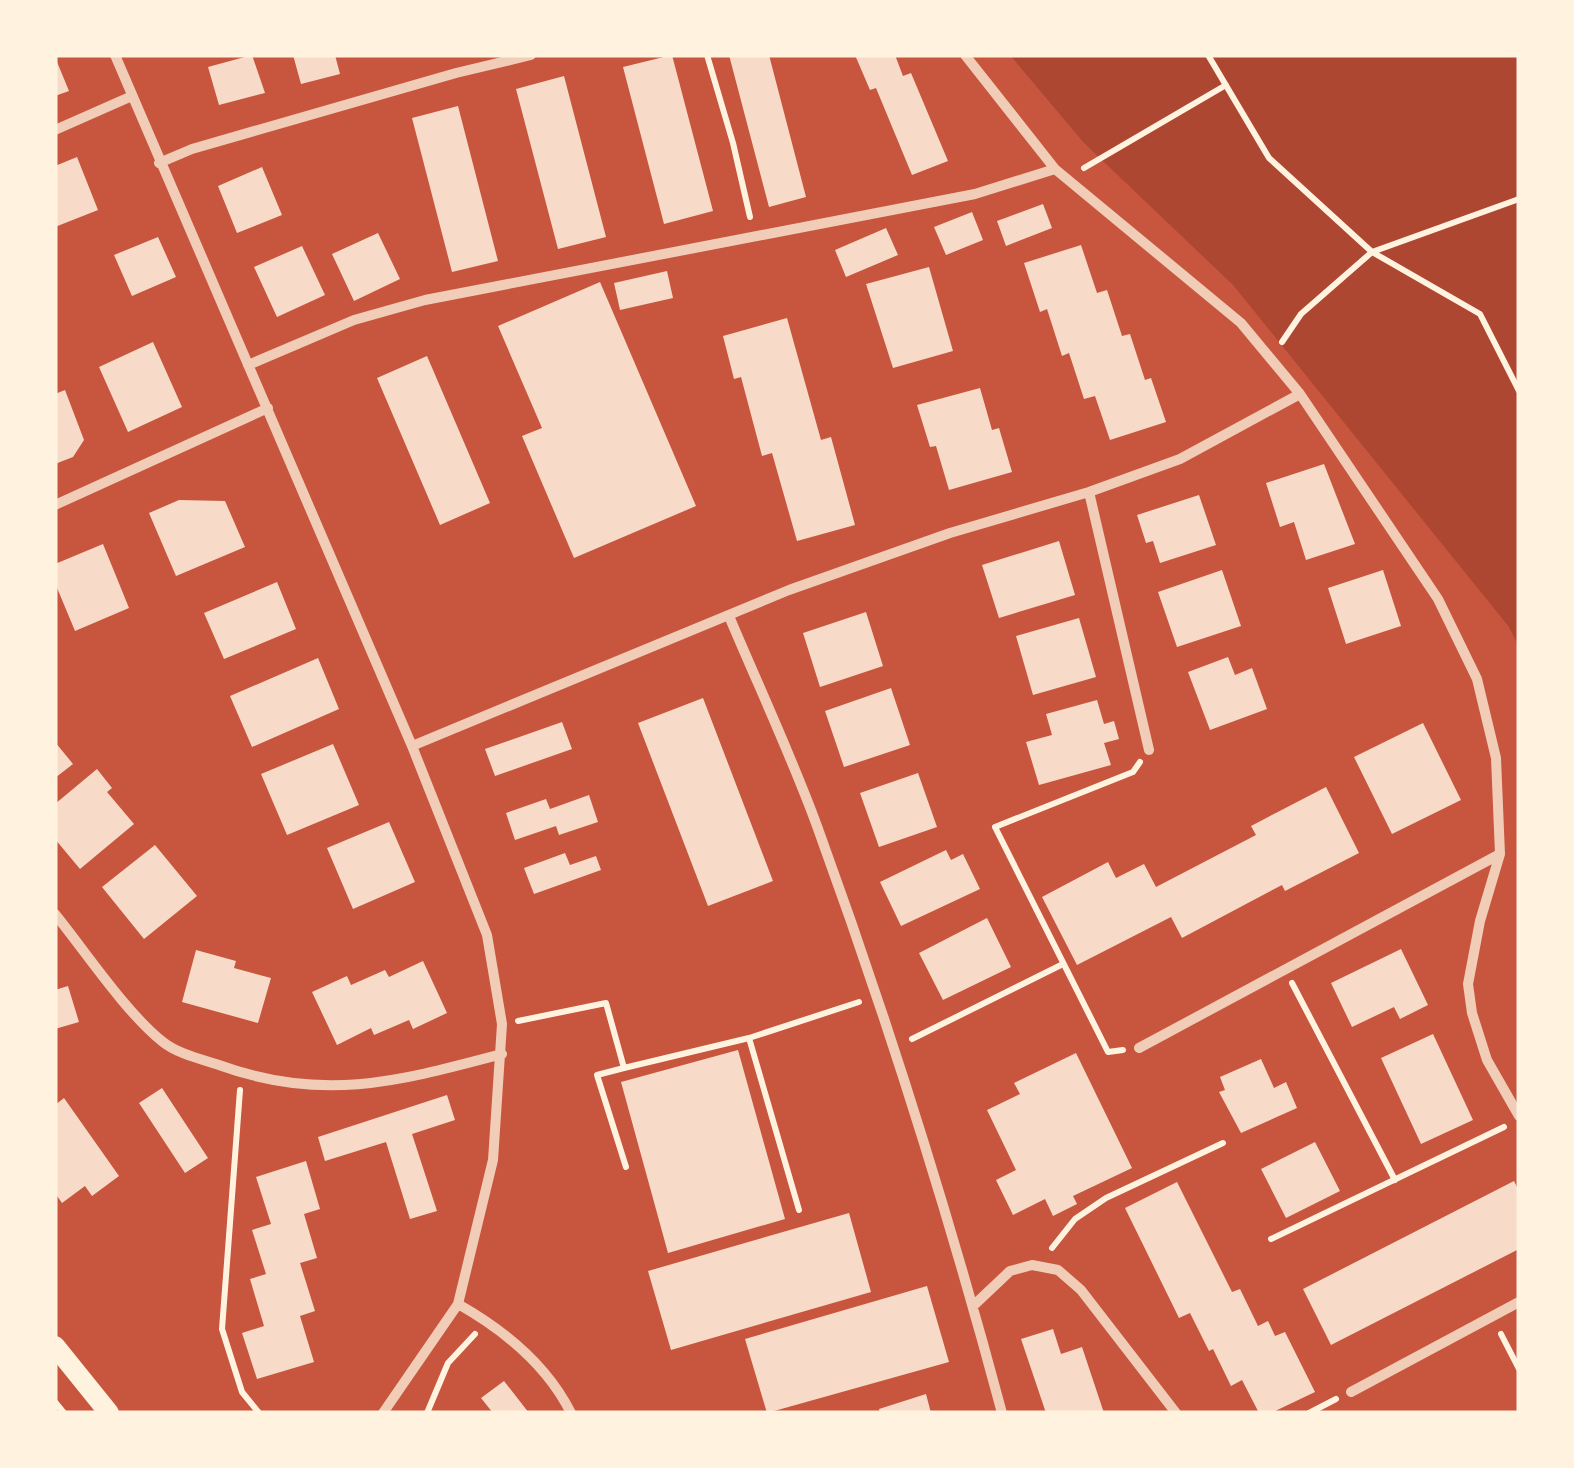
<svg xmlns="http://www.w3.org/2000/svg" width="1574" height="1468" viewBox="0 0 1574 1468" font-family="Merriweather,serif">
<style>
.green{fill:#ae4732}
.building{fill:#f7dbc8}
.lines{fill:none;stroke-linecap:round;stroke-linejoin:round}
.path{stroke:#fff3e0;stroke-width:6}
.minor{stroke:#f1ccb7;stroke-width:10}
.secondary{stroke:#fff3e0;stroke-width:20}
</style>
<rect width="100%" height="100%" fill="#c8553d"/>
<path class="green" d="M1010 55H1519V647L1509 627 1233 285 1084 143Z"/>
<path class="building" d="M252 55 265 93 219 105 208 67Z
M293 55H335L340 74 301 84Z
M672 55 713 211 664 224 623 67Z
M729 55H769L806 197 769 207Z
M855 55H895L903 76 911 73 948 161 912 175 876 88 870 90Z
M55 57 69 91 55 96Z
M564 76 606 237 558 249 516 89Z
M458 106 498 261 452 272 412 118Z
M77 157 98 210 55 227V166Z
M262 167 282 215 237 233 218 186Z
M1043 204 1052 228 1006 246 997 221Z
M972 212 983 240 946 255 934 227Z
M886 228 898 255 846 277 835 250Z
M378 233 400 279 354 301 332 254Z
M158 237 176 277 132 296 114 255Z
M1081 245 1097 293 1107 290 1122 336 1130 334 1145 380 1151 378 1166 422 1110 440 1095 396 1084 399 1069 353 1062 356 1047 309 1040 312 1024 263Z
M302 246 325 295 277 317 254 267Z
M929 267 953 351 893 368 866 284Z
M667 271 673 298 620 310 614 283Z
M600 282 696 506 574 558 522 436 542 428 498 326Z
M787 318 821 440 831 437 855 525 797 541 772 453 762 456 741 377 734 379 723 336Z
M153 342 182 407 128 432 99 367Z
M427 356 490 503 440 525 377 378Z
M980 388 992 430 999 428 1012 472 949 490 936 446 930 447 917 405Z
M65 390 84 440 73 457 55 464V394Z
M1324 464 1355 544 1306 560 1294 522 1280 527 1266 483Z
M1199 495 1216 545 1160 563 1153 541 1146 543 1137 515Z
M179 500 225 501 245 547 176 576 149 513Z
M1059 541 1075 595 999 618 982 565Z
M103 544 129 608 75 631 55 583V564Z
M1222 570 1241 626 1177 647 1158 592Z
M1383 570 1401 626 1346 644 1328 588Z
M277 582 296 629 224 659 204 613Z
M866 612 883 666 820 687 803 633Z
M1079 618 1096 677 1033 695 1016 636Z
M1228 657 1235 675 1252 668 1267 709 1210 730 1188 672Z
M318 658 339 709 252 747 230 696Z
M891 688 910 745 844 767 825 711Z
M703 698 773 881 708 906 638 723Z
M1097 700 1104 724 1114 721 1119 739 1104 743 1111 765 1039 785 1026 742 1052 735 1046 714Z
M562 722 572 749 495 776 485 749Z
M1423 723 1461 800 1392 834 1354 757Z
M55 742 73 764 55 778Z
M333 744 359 805 287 835 261 774Z
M97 769 112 788 107 792 134 824 80 869 55 839V804Z
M918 773 937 827 879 847 860 793Z
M1326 787 1359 853 1285 891 1282 885 1182 938 1171 917 1077 965 1042 897 1108 862 1116 878 1144 864 1156 887 1256 835 1251 826Z
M589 795 598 822 559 835 556 826 515 840 506 813 546 799 550 809Z
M389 822 415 882 353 909 327 848Z
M155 845 197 896 144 939 102 887Z
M946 850 951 860 963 854 980 889 901 926 880 882Z
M565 853 570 865 596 856 601 870 534 894 524 868Z
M987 918 1011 967 943 1000 919 953Z
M1401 949 1428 1005 1400 1019 1394 1007 1352 1027 1331 983Z
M196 950 236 961 234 968 271 978 258 1023 182 1002Z
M423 961 447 1013 413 1029 409 1020 374 1035 371 1028 337 1045 312 992 347 976 351 985 385 970 389 977Z
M68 986 79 1022 55 1029V990Z
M1433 1034 1473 1120 1421 1144 1381 1058Z
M738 1050 785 1219 668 1253 621 1082Z
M1076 1053 1132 1168 1073 1196 1077 1204 1053 1216 1045 1199 1013 1215 996 1180 1016 1170 987 1110 1020 1094 1014 1083Z
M1261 1059 1274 1088 1286 1082 1297 1108 1241 1133 1219 1092 1225 1090 1220 1077Z
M162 1088 208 1158 185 1173 139 1103Z
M447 1095 455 1120 412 1134 437 1211 410 1219 386 1142 325 1161 318 1137Z
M64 1098 119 1176 92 1196 85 1186 62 1203 55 1193V1105Z
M1315 1142 1340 1191 1286 1218 1261 1169Z
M306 1161 320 1209 304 1214 317 1258 300 1263 315 1311 300 1316 314 1362 257 1379 242 1333 264 1326 250 1279 266 1274 252 1230 271 1224 256 1177Z
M1514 1181 1519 1191V1249L1331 1345 1303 1289Z
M1177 1182 1232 1292 1240 1289 1258 1326 1268 1321 1275 1336 1285 1332 1315 1392 1271 1413H1259L1242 1380 1231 1386 1213 1349 1209 1351 1190 1313 1179 1318 1125 1208Z
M849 1213 871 1292 671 1350 648 1271Z
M927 1286 949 1362 767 1413 745 1339Z
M1053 1329 1061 1354 1082 1347 1104 1413H1046L1021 1339Z
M504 1381 529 1413H493L481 1398Z
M926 1394 931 1413H880L879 1409Z"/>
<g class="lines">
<path class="path" d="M707 55 733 143 750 217
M1208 55 1269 158 1372 252 1480 314 1519 391
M1084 168 1226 85
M1282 342 1301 314 1372 252 1519 199
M1292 983 1395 1180
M518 1021 606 1003 624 1068 749 1038 859 1002
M749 1038 799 1210
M912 1039 1063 964
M1123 1050 1108 1052 995 827 1133 772 1140 762
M624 1068 597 1075 626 1167
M240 1090 222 1329 242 1392 259 1413
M1271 1239 1504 1127
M1052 1248 1075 1219 1106 1198 1223 1143
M1501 1334 1519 1369
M55 1402 64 1413
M427 1413 448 1363 475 1334
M1309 1413 1336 1399"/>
<path class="minor" d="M115 55 412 746 487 935 502 1024 493 1160 458 1304 383 1413
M965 55 1055 169 1241 323 1300 394 1438 599 1477 679 1496 758 1500 854 1480 921 1468 984 1472 1013 1487 1060 1519 1116
M55 130 132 96
M159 163 192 149 456 73 531 55
M248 365 354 320 425 300 975 194 1055 169
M1089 492 1149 750
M55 505 268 408
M729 616C758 685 791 755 817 826 887 1018 949 1215 1002 1413
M412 746 789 590 950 533 1089 492 1180 459 1300 394
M55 914C85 951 127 1014 163 1042 178 1054 201 1059 219 1065 323 1103 400 1081 502 1054
M1139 1048 1500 854
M458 1304C504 1330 547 1365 571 1413
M973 1306 1010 1271 1032 1265 1058 1270 1081 1290 1176 1413
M1351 1392 1519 1302"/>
<path class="secondary" d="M55 1346 109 1413"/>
</g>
<rect width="1574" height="1468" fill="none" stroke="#fff3e0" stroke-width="115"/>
</svg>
